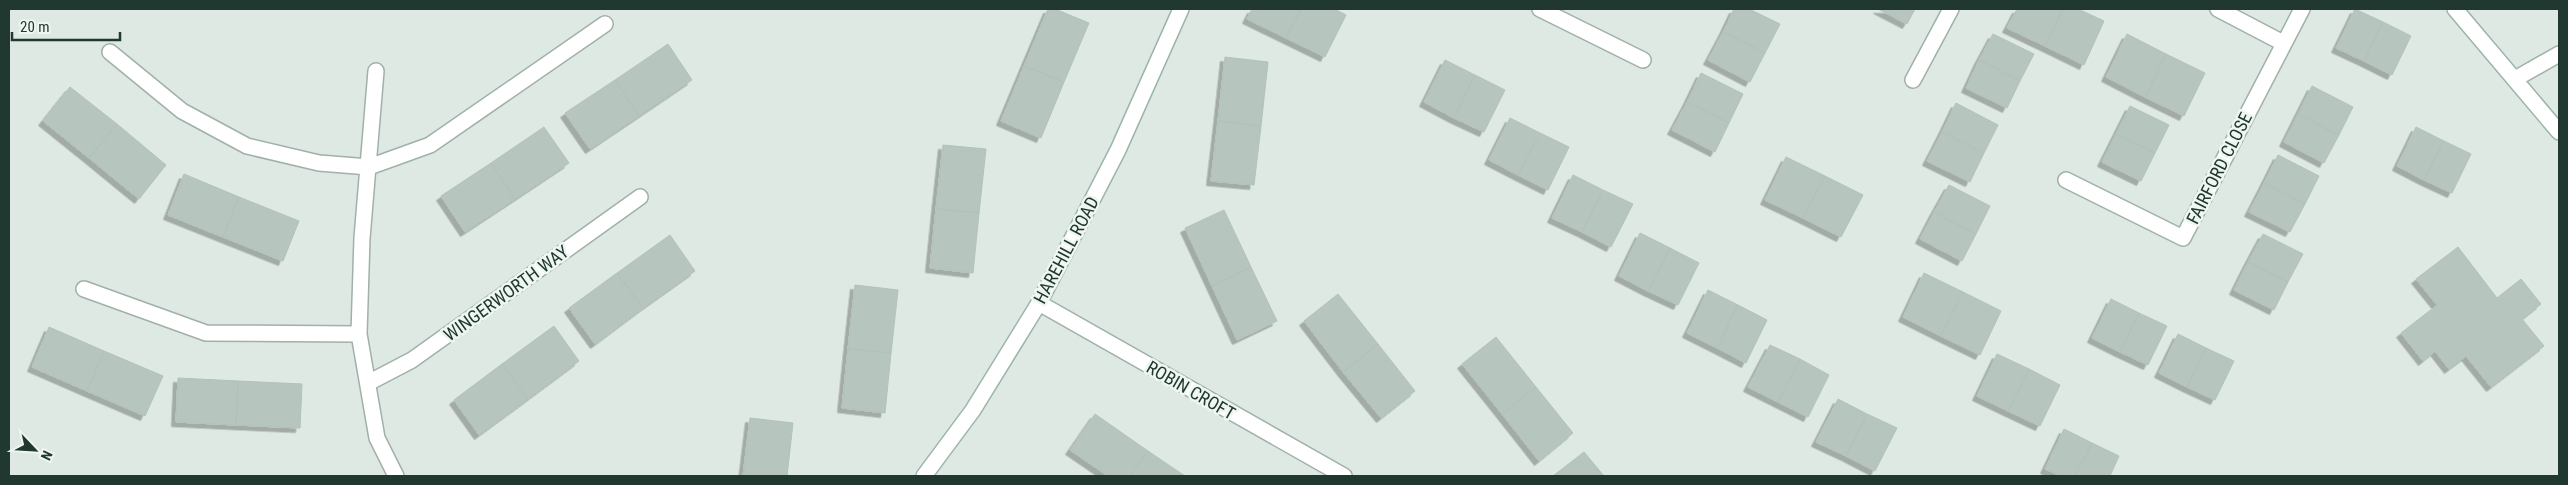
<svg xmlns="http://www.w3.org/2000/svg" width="2568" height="485" viewBox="0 0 2568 485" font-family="'Roboto Condensed',sans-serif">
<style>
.building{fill:#b6c6bf;stroke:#b1c2b9;filter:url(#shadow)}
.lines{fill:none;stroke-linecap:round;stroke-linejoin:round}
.street-casing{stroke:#a1b0a9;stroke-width:18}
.secondary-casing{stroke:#9db4aa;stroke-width:18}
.street{stroke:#fff;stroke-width:15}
.secondary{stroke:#fff;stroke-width:15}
.labels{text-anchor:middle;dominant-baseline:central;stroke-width:5;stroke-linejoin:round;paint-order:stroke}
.street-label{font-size:18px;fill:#20382f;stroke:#eef6f1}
</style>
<defs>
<filter id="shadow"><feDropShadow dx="-4.5" dy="4.5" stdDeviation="0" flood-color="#0004"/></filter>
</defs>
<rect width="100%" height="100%" fill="#dee9e3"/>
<path class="building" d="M1048 9H1055L1089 23 1064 82 1024 66Z
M1252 9H1301L1286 38 1247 19Z
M1301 9H1334L1346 15 1325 57 1286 38Z
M1734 9H1749L1780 24 1765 53 1723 32Z
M1878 9H1915L1907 24Z
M2017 9H2063L2045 46 2007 28Z
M2063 9H2078L2104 21 2084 65 2045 46Z
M2355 9 2383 22 2364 61 2336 48Z
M2383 22 2411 36 2392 75 2364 61Z
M1723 32 1765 53 1750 82 1708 60Z
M1993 34 2034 54 2020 81 1979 60Z
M2127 34 2166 54 2145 97 2106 77Z
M668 44 692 80 639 116 615 80Z
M2166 54 2205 73 2184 116 2145 97Z
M1225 57 1268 62 1261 126 1218 121Z
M1445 60 1475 75 1454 118 1424 102Z
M1979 60 2020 81 2007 108 1966 88Z
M1024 66 1064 82 1041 138 1001 121Z
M1701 73 1743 94 1729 123 1687 102Z
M1475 75 1505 90 1484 132 1454 118Z
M615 80 639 116 590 149 565 113Z
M2312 86 2353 107 2339 135 2298 114Z
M70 87 117 124 89 158 43 121Z
M1687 102 1729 123 1715 152 1672 130Z
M1956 103 1998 125 1984 153 1942 132Z
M2130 106 2169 125 2155 153 2116 134Z
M2298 114 2339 135 2324 163 2284 142Z
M1510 118 1540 133 1518 175 1489 160Z
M1218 121 1261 126 1254 185 1211 181Z
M117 124 166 165 139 199 89 158Z
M544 127 569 163 515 199 491 163Z
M2416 127 2444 141 2424 180 2397 166Z
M1942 132 1984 153 1970 182 1927 161Z
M1540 133 1569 147 1548 190 1518 175Z
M2116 134 2155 153 2141 181 2102 162Z
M2444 141 2471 154 2452 193 2424 180Z
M943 145 986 149 979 213 936 209Z
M2278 155 2319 176 2305 204 2264 183Z
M1786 157 1825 176 1803 218 1765 200Z
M491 163 515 199 465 232 441 196Z
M184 174 239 197 223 237 168 215Z
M1573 175 1603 190 1582 232 1552 218Z
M1825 176 1863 195 1841 237 1803 218Z
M2264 183 2305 204 2290 232 2249 212Z
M1949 185 1990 206 1976 234 1934 212Z
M1603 190 1633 204 1611 247 1582 232Z
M239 197 299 221 283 261 223 237Z
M936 209 979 213 973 273 930 268Z
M1224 210 1251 267 1212 286 1185 228Z
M1934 212 1976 234 1962 261 1920 239Z
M1640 233 1670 248 1648 291 1619 276Z
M2263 234 2303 254 2288 282 2248 262Z
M670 235 695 271 643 308 617 273Z
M2458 247 2497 298 2521 279 2541 304 2522 319 2544 346 2491 387 2466 356 2449 369 2435 351 2423 361 2401 333 2437 305 2416 279Z
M1670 248 1699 263 1678 305 1648 291Z
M2248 262 2288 282 2274 310 2234 290Z
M1251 267 1277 321 1237 340 1212 286Z
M617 273 643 308 595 344 569 308Z
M1924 273 1963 292 1941 336 1903 317Z
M855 285 898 290 891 353 848 349Z
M1708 290 1738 305 1717 348 1687 333Z
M1963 292 2001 311 1980 355 1941 336Z
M1338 294 1378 344 1343 372 1304 321Z
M2111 299 2139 313 2120 352 2092 338Z
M1738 305 1767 320 1746 363 1717 348Z
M2139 313 2167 326 2148 365 2120 352Z
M554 326 579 361 528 399 502 364Z
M49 327 104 351 87 391 32 367Z
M2178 334 2206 348 2187 387 2159 373Z
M1496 337 1536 387 1502 414 1462 364Z
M1378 344 1415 391 1381 418 1343 372Z
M1770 345 1800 359 1778 402 1748 387Z
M2206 348 2234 361 2215 400 2187 387Z
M848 349 891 353 885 413 842 408Z
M104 351 163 376 145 416 87 391Z
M1997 354 2029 369 2008 411 1977 396Z
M1800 359 1829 375 1808 417 1778 402Z
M502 364 528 399 479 435 454 400Z
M2029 369 2060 385 2040 426 2008 411Z
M178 378 238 381 236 425 176 422Z
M238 381 302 384 300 428 236 425Z
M1536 387 1573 433 1539 461 1502 414Z
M1838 399 1867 414 1846 456 1816 442Z
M1095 414 1148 451 1130 476H1108L1070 450Z
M1867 414 1897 428 1875 471 1846 456Z
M750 418 793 423 787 476H743Z
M2064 429 2092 443 2075 476H2061L2045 469Z
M2092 443 2119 456 2110 476H2075Z
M1148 451 1185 476H1130Z
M1584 452 1604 476H1553Z"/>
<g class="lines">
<g class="street-casing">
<path id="street" d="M1540 9 1643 60
M2218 9 2283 43
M110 52 182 111 247 146 319 163 369 167 430 145 605 24
M376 71 362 238 359 334 377 438 396 476
M2515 79 2559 54
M1913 80 1951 9
M2066 180 2183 238 2302 9
M84 289 206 333 359 334
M1039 303 1344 476
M368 383 412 360 640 197"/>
</g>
<g class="secondary-casing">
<path id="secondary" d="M2455 9 2559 132
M924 476 973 410 1039 303 1118 150 1181 9"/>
</g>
<use href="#street" class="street"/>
<use href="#secondary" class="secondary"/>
</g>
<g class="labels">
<g class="street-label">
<text transform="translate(2219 168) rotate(-63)">FAIRFORD CLOSE</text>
<text transform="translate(1066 250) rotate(-62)">HAREHILL ROAD</text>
<text transform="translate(506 293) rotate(-36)">WINGERWORTH WAY</text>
<text transform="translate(1191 390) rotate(30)">ROBIN CROFT</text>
</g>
</g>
<rect width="2568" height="485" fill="none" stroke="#20382f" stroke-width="20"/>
<g transform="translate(35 450) rotate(115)" stroke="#eef6f1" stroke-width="4" paint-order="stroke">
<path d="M0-4L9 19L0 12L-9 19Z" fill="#20382f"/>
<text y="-8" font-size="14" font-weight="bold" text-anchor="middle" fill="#20382f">N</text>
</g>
<path d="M12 32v8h108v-8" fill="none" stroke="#20382f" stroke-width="2.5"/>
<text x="20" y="32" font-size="15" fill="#20382f" stroke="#eef6f1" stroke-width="4" paint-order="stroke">20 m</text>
</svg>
